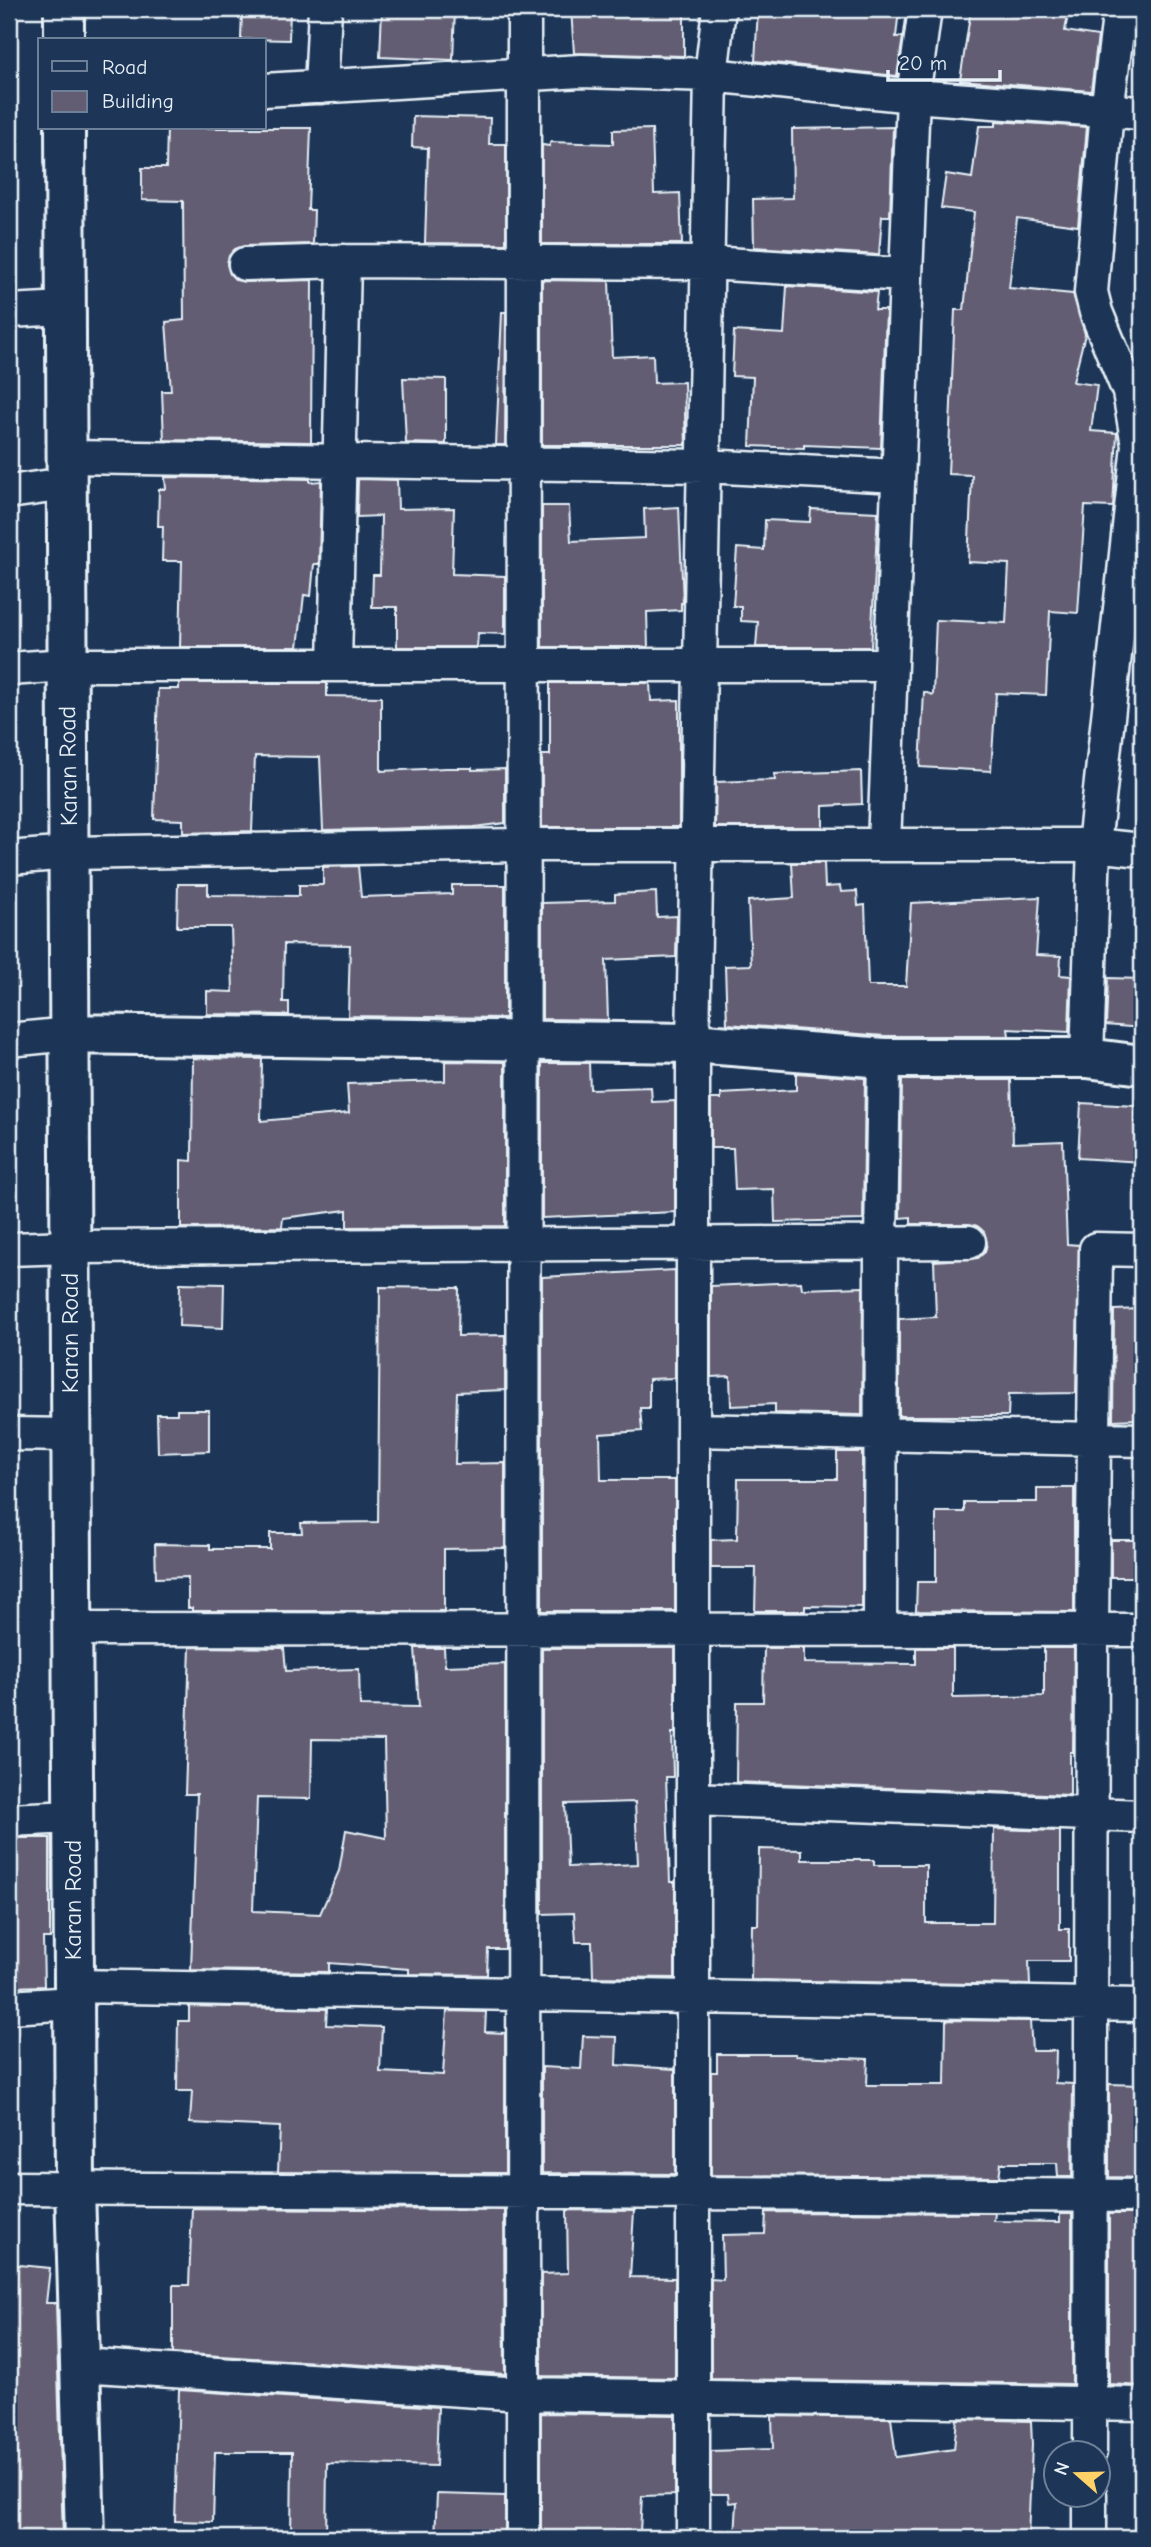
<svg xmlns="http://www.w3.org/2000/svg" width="1151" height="2547" viewBox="0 0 1151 2547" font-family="'Comic Neue',sans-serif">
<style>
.building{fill:#625d72;stroke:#e8f1f8;stroke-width:2;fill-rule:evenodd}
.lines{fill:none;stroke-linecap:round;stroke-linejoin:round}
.minor-casing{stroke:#e8f1f8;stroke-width:37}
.tertiary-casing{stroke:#e8f1f8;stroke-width:44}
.minor{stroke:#1d3557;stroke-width:32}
.tertiary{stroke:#1d3557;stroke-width:38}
.labels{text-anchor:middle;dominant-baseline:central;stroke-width:5;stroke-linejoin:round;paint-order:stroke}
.street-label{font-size:24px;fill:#e8f1f8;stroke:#1d3557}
</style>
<rect width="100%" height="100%" fill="#1d3557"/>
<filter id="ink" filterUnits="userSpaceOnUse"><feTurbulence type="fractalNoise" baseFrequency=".0143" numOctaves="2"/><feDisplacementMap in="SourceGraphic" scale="14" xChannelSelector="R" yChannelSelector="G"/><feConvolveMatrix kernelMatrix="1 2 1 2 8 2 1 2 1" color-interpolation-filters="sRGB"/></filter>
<g filter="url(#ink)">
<path class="building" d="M242 9H290L289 40 241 39Z
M382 9H455L453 60 380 57Z
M571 9H684V56L574 53Z
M758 9 865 11 866 9H899L896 37H903L897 76 755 61Z
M971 9H1069L1065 31 1098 36 1091 91 960 80Z
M413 116 490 118 489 144H506V244L425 243 428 148 412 147Z
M996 121 1087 127 1078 226 1017 218 1009 288 1073 294 1085 334 1073 382 1097 385 1091 431 1117 433 1113 507 1085 506 1078 613 1050 611 1046 695 996 693 991 771 920 767 924 692 933 695 936 620 1006 623 1009 564 968 562 972 475 948 474 955 310H964L974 212 941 208 946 174 972 178 979 126H996Z
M893 127 890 216H882L879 255 754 247 753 199 793 198 792 129Z
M167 128H311L308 210H314L313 244 244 246 235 249 229 256 227 264 230 274 236 280 245 282 312 280 311 442 164 440 162 391H171L166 322 184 320 183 201 142 200V168H166Z
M652 129 654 194 680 193 682 244H542V145L550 146V142L613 144V130Z
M542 280 609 281 612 357 653 355 654 383 684 382 686 445H542Z
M787 286 877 292 875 310H886L881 448 804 445V448L750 446 753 377 732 376 734 331 784 334Z
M502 312H506L505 445H496Z
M403 378 446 379V444L406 443Z
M165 477 310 479V482L321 481 319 564H314L311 596 304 595 298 647H180L182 561H162L163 526H158L159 489H166Z
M358 479 397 480 398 509 454 508 452 574 505 576V634L478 633 477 647H397V607H372L373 575H380L381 516 357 517Z
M542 506H569L571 541 645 538 644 509 679 507 683 603H681V610L647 612 648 647H542Z
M811 509 878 512 871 647H756L758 622 741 621V606H733L737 548 764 550 765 520 810 522Z
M179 683H327V696L381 697V771L446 768H472V770L505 769V823L474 827 323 830 320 757 255 756 252 831 183 833V820L154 819 158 689H179Z
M550 683H650L651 701 679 700V827H542V755H550Z
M861 771 862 804 823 806V827H715L716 782 775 780 774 774Z
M792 863H824L825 887 840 886 841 892 857 891 858 906 865 905 868 986H906L911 903 1040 897 1036 955 1061 956 1060 975 1071 976 1069 1032 1008 1029 1009 1036H885L727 1024 725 966 751 965 748 901 794 898Z
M358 866 361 897 452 894V885H505V1018L348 1016 350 945 284 944 283 1002H289V1015L207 1014V991L233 992 231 927H177L178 884H208V895L299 896V885H323V867Z
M656 892 657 917 677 916 676 957 606 960 608 1020 542 1019V903L615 901V894Z
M1108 978 1142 979V1028L1106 1025Z
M193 1058 262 1059 261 1121 349 1113 347 1084 445 1081V1061L505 1062V1226L347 1227V1210L283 1218 282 1227 181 1228V1160L192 1161Z
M542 1063H589L590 1089 651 1087 652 1102 675 1101V1212L542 1218Z
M796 1073 865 1078 863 1220 775 1222 774 1189 735 1190 733 1148H711V1099H721V1094L796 1090Z
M902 1080H1011L1013 1143 1063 1141 1067 1244 1079 1245 1076 1393 1009 1394 1008 1416H899V1319L936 1317 934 1261 978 1258 985 1252 987 1243 984 1232 977 1226 969 1224H911V1217L900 1218Z
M1081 1103 1135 1106 1134 1122H1142V1162L1078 1158Z
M675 1270V1378L649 1379V1408H640L642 1431 600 1434 601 1480H675V1611H542V1277Z
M801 1282 802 1289 863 1287 862 1415 775 1413V1404L731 1406 730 1376 711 1377V1286Z
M180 1283 224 1284 223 1328 179 1326Z
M380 1287 459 1288 458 1336 505 1335V1390L457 1392 455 1464 505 1463V1548L444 1549V1611H192V1608H188V1577L156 1578 155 1544 210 1545V1549H270V1533H302L301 1523 378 1522Z
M1142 1309V1345H1138V1419L1113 1420 1114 1310Z
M177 1410H209V1451L158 1453 157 1414H177Z
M837 1452H862V1607L805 1606V1611H755L756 1568H711V1540L737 1539 738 1479H837Z
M1037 1488H1074V1612L916 1611 917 1582H936V1512H964V1502H1037Z
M1111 1540H1142V1577H1111Z
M190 1647 284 1648 286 1671 359 1669 360 1706 419 1707 415 1648H444L445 1666 505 1664V1949H488L487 1975 409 1974V1969L329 1963V1972L191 1970 197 1794H185ZM312 1739 384 1740 386 1838 346 1830 339 1871 320 1914 253 1911 257 1798 311 1799Z
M542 1648H675V1733H672L673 1777H666L670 1882H675V1978L593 1977 592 1942H576L574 1913 542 1914ZM635 1802 638 1864 568 1867 565 1804Z
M764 1648H804V1663L916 1664V1648H953V1698L1044 1696V1648H1074L1073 1752H1070V1795L736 1782 737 1702H763Z
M994 1829 1060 1831V1929H1069V1961H1029L1030 1985 751 1980 752 1925H758L759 1849 802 1850V1860H874V1865H926V1923H993Z
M9 1838H50V1938H43L44 1986 9 1987Z
M189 2006 327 2009 326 2025 382 2027 380 2072 443 2075 447 2011 486 2012 485 2032 505 2033V2173L278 2172 280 2127 190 2123 192 2091H177L178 2021H189Z
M946 2020 1030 2021 1032 2051H1056L1055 2083 1073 2084 1072 2177H1058L1057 2163H1001L999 2177 711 2175V2072H717V2054H796V2056L868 2059 867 2085H945Z
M583 2036 617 2037 616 2065 675 2069V2174L542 2173V2067L581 2069Z
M1109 2084 1142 2085V2178L1109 2177Z
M192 2208 504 2210 505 2374 173 2353V2285H189Z
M567 2210 634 2211 630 2277 675 2278V2378L541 2376V2274L568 2273Z
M766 2212 995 2213 994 2221 1060 2222V2214H1072V2384L711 2379V2279L723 2280 722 2235 765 2234Z
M1109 2214H1142V2386L1109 2384Z
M9 2264 50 2268 46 2303H56L63 2538H9Z
M179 2390 438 2407 436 2466 327 2463 326 2538H291L292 2452H215L213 2522 175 2521Z
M541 2413 675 2415V2495L642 2496 640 2532 615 2531V2538H541Z
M772 2416 891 2418 896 2457 954 2449 957 2419 1031 2421 1032 2445 1028 2538H735L737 2502 729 2503 728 2494H711V2451L773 2449Z
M437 2494 505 2496V2538H435Z"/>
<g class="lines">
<g class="minor-casing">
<path id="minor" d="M321 87 325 9
M264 90 581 71 711 75 913 96 1142 113
M245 264 344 261 708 263 906 275
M9 311 65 308
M66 457 704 466 898 476
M9 492 66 484
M335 665 344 261
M9 669 67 665H891
M884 845 913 96 925 9
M9 858 69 853 523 845H1094L1142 850
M9 1040 69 1034
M1087 1058 1094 845 1138 445 1129 392 1096 312 1091 292 1107 111 1120 9
M9 1249 70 1247 969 1242
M693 1430 1142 1440
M9 1434 70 1435
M72 1629 1142 1630
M880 1630 881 1242 884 1058
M693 1799 1142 1816
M9 1820 73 1817
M74 1986 1142 2005
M9 2007 74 2003
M9 2188 1142 2196
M80 2365 523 2394 1142 2404
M1090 2452 1092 1630 1096 1249 1142 1250
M523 2538 524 9
M693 2538V1043L711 75 719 9
M1090 2538V2494"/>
</g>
<g class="tertiary-casing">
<path id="tertiary" d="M64 9V40
M65 128 75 2188 85 2538
M69 1034 693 1043 884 1058H1087L1142 1065"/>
</g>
<use href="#minor" class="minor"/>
<use href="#tertiary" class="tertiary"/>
</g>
</g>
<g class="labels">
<g class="street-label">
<text transform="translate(68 766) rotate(-91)">Karan Road</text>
<text transform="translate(70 1333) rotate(-90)">Karan Road</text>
<text transform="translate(73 1900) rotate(-90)">Karan Road</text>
</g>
</g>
<rect width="1151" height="2547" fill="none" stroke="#1d3557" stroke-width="35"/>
<rect x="18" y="18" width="1116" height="2512" fill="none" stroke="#e8f1f8" stroke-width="2.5" filter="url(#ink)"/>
<rect x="38" y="38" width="228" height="91" fill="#1d3557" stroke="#6e8097" stroke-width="2"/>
<rect x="52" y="61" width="35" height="10" fill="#1d3557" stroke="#6e8097" stroke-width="2"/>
<text x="102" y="74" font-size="21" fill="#e8f1f8">Road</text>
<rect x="52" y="91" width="35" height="21" fill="#625d72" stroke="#6e8097" stroke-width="2"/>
<text x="102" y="108" font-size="21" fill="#e8f1f8">Building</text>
<g transform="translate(1077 2474) rotate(290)"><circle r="33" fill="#1d3557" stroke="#6e8097" stroke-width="2"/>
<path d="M0-5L12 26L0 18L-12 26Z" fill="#ffd166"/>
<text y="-10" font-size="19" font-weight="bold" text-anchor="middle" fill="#e8f1f8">N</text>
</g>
<path d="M888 70v10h112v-10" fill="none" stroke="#e8f1f8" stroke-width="3.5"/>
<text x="899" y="70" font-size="21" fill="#e8f1f8" stroke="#1d3557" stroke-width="5" paint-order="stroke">20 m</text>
</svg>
